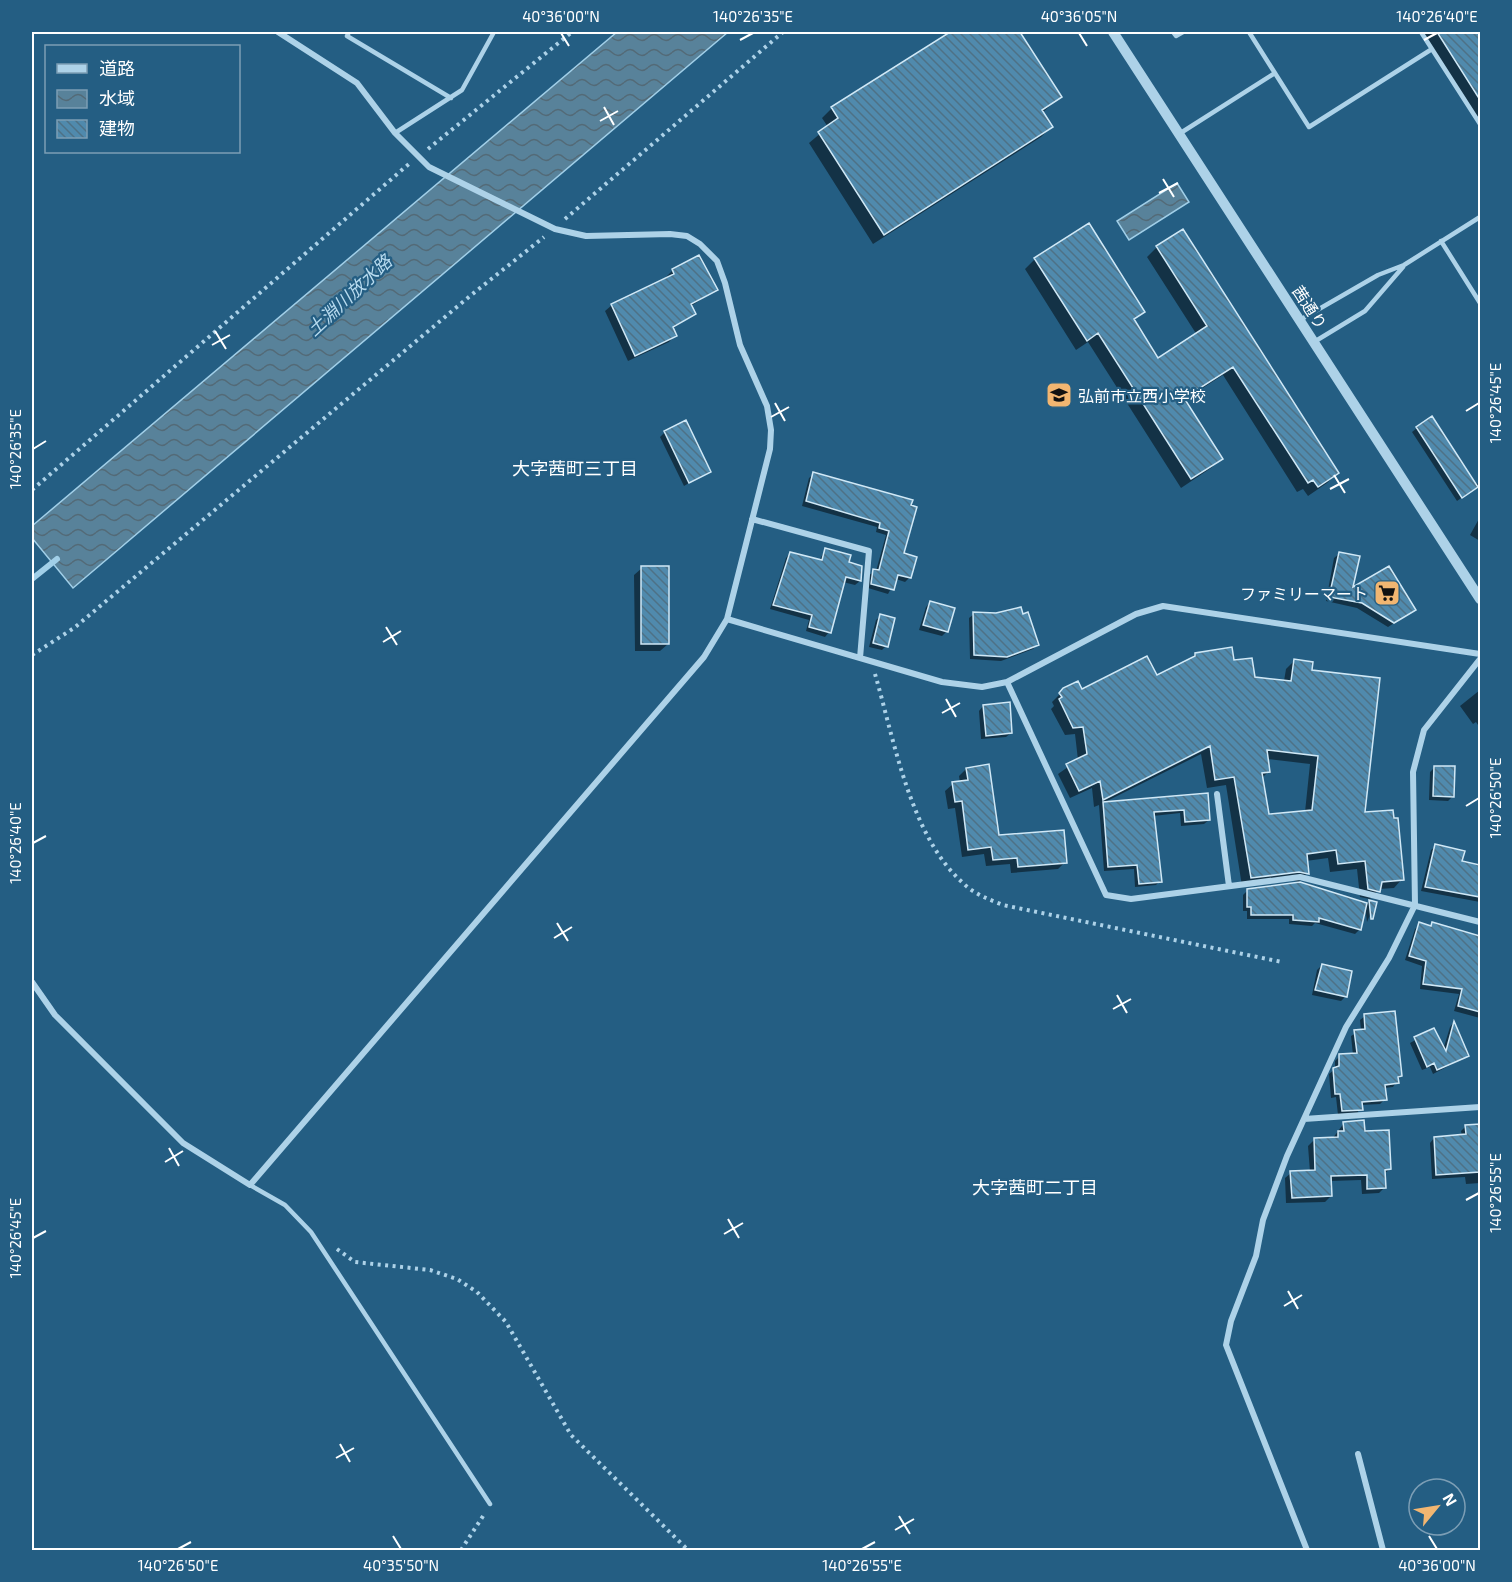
<svg xmlns="http://www.w3.org/2000/svg" width="1512" height="1582" viewBox="0 0 1512 1582" font-family="'Exo 2','Noto Sans JP',sans-serif">
<style>
.water{fill:url(#water-waves);stroke:#a1cfe8;stroke-width:1.5}
.shadow{fill:#0007;fill-rule:evenodd}
.lines{fill:none;stroke-linecap:round;stroke-linejoin:round}
.stream{stroke:#a1cfe8;stroke-width:6}
.building{fill:url(#building-back-hatch);stroke:#d0e8f6;stroke-width:1.5;fill-rule:evenodd}
.path{stroke:#add2e8;stroke-width:4;stroke-dasharray:3 4.5;stroke-linecap:butt}
.service{stroke:#add2e8;stroke-width:4.5}
.minor{stroke:#add2e8;stroke-width:6}
.tertiary{stroke:#add2e8;stroke-width:10}
.ticks{fill:none;stroke:#fff;stroke-width:2}
.labels{text-anchor:middle;dominant-baseline:central;stroke-width:4.5;stroke-linejoin:round;paint-order:stroke}
.street-label{font-size:16px;fill:#fff;stroke:#245e83}
.poi-label{font-size:16px;fill:#fff;stroke:#245e83;text-anchor:start}
.water-label{font-size:18px;font-style:italic;fill:#b8dbef;stroke:#245e83}
.neighbourhood-label{font-size:18px;fill:#fff;stroke:#245e83}
.neatline{fill:none;stroke:#fff;stroke-width:2}
.ticks-label{font-size:15px;text-anchor:middle;fill:#fff}
</style>
<defs>
<pattern id="water-waves" width="16" height="10" patternUnits="userSpaceOnUse" patternTransform="scale(1.5)"><rect width="16" height="10" fill="#58829a"/><path d="M0 5q4-4 8 0t8 0" fill="none" stroke="#536a77"/></pattern>
<pattern id="building-back-hatch" width="6" height="6" patternUnits="userSpaceOnUse" patternTransform="scale(1.5)"><rect width="6" height="6" fill="#508aad"/><path d="M-1 5l2 2M0 0l6 6M5-1l2 2" fill="none" stroke="#4e7186"/></pattern>
</defs>
<rect width="100%" height="100%" fill="#245e83"/>
<path class="water" d="M617 32H728L73 588 32 538V526Z
M1177 183 1189 202 1129 240 1117 221Z"/>
<path class="shadow" d="M952 32H1019L1060 97 1042 113 1051 127 1041 137 873 244 809 143 828 127 822 118 832 108Z
M1421 32H1480V124Z
M1157 247 1337 473 1327 483 1308 496 1303 489 1297 492 1223 375 1184 400 1221 459 1211 468 1181 488 1088 342 1076 350 1025 269 1035 259 1143 312 1133 321 1158 360 1197 335 1147 257Z
M673 270 716 290 691 306 695 314 672 329 675 335 669 342 628 361 605 311 612 305 668 279 666 277Z
M1417 428 1469 479 1480 485 1457 501 1412 432Z
M665 432 709 471 684 486 660 437Z
M814 474 911 501 903 555 910 577 905 582 896 579 888 594 868 588 869 575 876 571 886 535 876 532 877 527 802 506 809 478Z
M1480 517V541L1470 535Z
M825 550 847 563 861 567 860 581 855 585 843 582 829 632 825 637 806 631 809 620 770 609 786 558 790 553 819 561Z
M1339 554 1351 590 1414 610 1388 627 1357 608 1326 601 1334 558Z
M642 568 668 644 660 651H635L634 575Z
M930 603 947 631 942 636 919 630 926 607Z
M974 614 1037 645 1033 649 1001 661 970 659 969 618Z
M881 616 886 646 882 650 869 647 876 620Z
M1195 654 1233 662 1254 678 1284 681 1286 669 1294 661 1311 671 1363 813 1402 879 1394 888 1379 889 1370 899 1360 897 1357 869 1330 872 1328 858 1306 861 1307 873 1299 882 1290 880 1242 886 1226 785 1207 788 1201 754 1103 803 1206 794 1209 820 1204 824 1181 826 1180 813 1153 816 1160 881 1156 885 1135 887 1134 869 1104 871 1099 805 1094 807 1092 788 1070 798 1058 774 1078 760 1075 734 1065 735 1051 709 1054 706 1052 702 1064 690 1081 691 1156 677 1188 661ZM1267 759 1310 764 1305 812 1268 816 1261 779 1269 771Z
M1480 690V728L1476 722 1473 724 1460 706Z
M983 706 1011 733 1006 737 981 739 979 711Z
M1435 767 1453 796 1448 801 1429 800 1430 772Z
M966 769 998 837 1065 862 1058 869 1011 873 1010 864 986 866 984 854 962 857 955 808 948 809 945 791 953 784 960 783 959 776Z
M1436 846 1461 862 1480 867V902L1421 891 1431 850Z
M1247 891 1367 904 1370 901 1375 903 1367 922 1365 906 1360 929 1355 934 1315 923 1312 926 1289 924V919H1247V911H1243V895Z
M1433 923 1480 938V1018L1454 1011 1459 994 1420 989 1422 966 1405 960 1415 929 1420 924 1429 927Z
M1322 965 1346 996 1341 1001 1312 995 1317 970Z
M1365 1016 1401 1076 1393 1087 1384 1088 1385 1099 1380 1104 1361 1105 1357 1114 1338 1115 1336 1097 1331 1098 1329 1074 1335 1069V1061L1340 1056 1353 1055 1351 1036 1361 1030 1360 1020Z
M1453 1023 1468 1056 1433 1074 1430 1067 1422 1070 1410 1043 1434 1030 1443 1050 1450 1027Z
M1344 1123 1364 1133 1390 1169 1384 1174 1385 1187 1379 1193 1362 1194 1361 1180 1330 1181 1331 1196 1325 1202 1286 1203 1285 1178 1291 1173 1310 1172 1308 1146 1314 1140 1333 1138Z
M1480 1125V1183L1466 1184 1465 1177 1432 1179 1430 1143 1434 1138 1462 1136 1461 1131 1466 1126Z"/>
<g class="lines">
<path class="stream" d="M32 579 57 559"/>
</g>
<path class="building" d="M950 32H1020L1062 97 1042 110 1053 127 884 235 818 132 838 118 831 107Z
M1437 32H1480V100Z
M1089 223 1145 312 1134 319 1158 358 1207 326 1156 246 1183 229 1339 473 1318 487 1313 480 1308 483 1233 367 1184 398 1223 459 1191 479 1098 333 1087 341 1034 258Z
M699 255 718 290 691 304 696 314 673 327 677 336 635 356 611 304 674 274 672 269Z
M1432 416 1478 487 1462 498 1416 427Z
M686 420 711 472 689 483 664 431Z
M813 472 913 500 911 505 917 507 904 553 917 557 911 578 898 575 894 590 871 584 873 569 879 570 889 531 879 528 880 523 806 501Z
M825 548 851 555 849 562 862 566 861 581 846 577 831 633 809 627 812 615 773 605 790 552 822 560Z
M1339 552 1360 556 1353 587 1389 566 1416 610 1394 623 1362 603 1329 597Z
M641 566H669V644H641Z
M930 601 955 608 948 632 923 625Z
M1021 607 1023 614 1028 612 1039 645 1007 657 974 655 973 612 996 613Z
M880 614 895 618 888 647 873 643Z
M1232 647 1234 660 1252 658 1255 677 1291 681 1294 659 1313 662 1312 670 1380 678 1365 812 1393 810 1394 818H1398L1404 880 1382 882 1380 892 1368 889 1365 861 1338 864 1336 850 1307 854 1309 874 1299 872 1251 878 1234 777 1215 780 1210 746 1103 800 1100 781 1079 791 1066 764 1087 754 1083 727 1073 728 1059 699 1062 697 1059 693 1063 688 1078 681 1082 689 1147 656 1157 675 1195 656V653ZM1267 750 1318 756 1312 810 1269 814 1262 773 1270 772Z
M1010 702 1012 733 986 736 983 705Z
M989 764 999 835 1064 830 1067 863 1018 867 1017 858 993 860 991 847 968 850 962 801 955 802 952 782 968 780 966 768Z
M1434 766H1455L1454 797 1433 796Z
M1208 793 1210 820 1185 822 1184 810 1154 812 1162 882 1139 884 1137 865 1108 867 1103 802Z
M1435 844 1465 851 1462 861 1480 865V897L1425 887Z
M1300 882 1367 903 1361 930 1319 918V922L1293 920V915H1251V907H1247V889Z
M1369 900 1377 902 1373 919H1371Z
M1419 922 1431 926 1432 922 1480 936V1012L1458 1006 1462 989 1423 984 1426 961 1409 956Z
M1322 964 1352 971 1347 997 1315 990Z
M1395 1011 1402 1076 1398 1077 1399 1083 1385 1085 1387 1100 1362 1102 1363 1110 1342 1111 1340 1094H1335L1333 1068 1339 1066V1054L1357 1053 1354 1030 1365 1029 1364 1014Z
M1454 1021 1469 1056 1437 1070 1434 1063 1427 1067 1414 1037 1434 1028 1446 1051Z
M1364 1120 1365 1131 1389 1130 1391 1169 1385 1170 1386 1188 1367 1189V1175L1331 1176 1332 1196 1292 1198 1290 1171 1315 1170 1314 1138 1338 1137V1131H1344L1343 1122Z
M1480 1124V1172L1436 1175 1434 1137 1466 1134 1465 1125Z"/>
<g class="lines">
<path class="path" d="M428 149 572 32
M565 219 783 32
M32 490 410 163
M32 655 74 628 470 296 544 237
M875 674C894 739 910 836 963 883 974 894 988 899 1003 905L1282 962
M337 1249 355 1262 430 1270 457 1279 477 1292 506 1322 571 1435 688 1550
M461 1550 485 1513"/>
<path class="service" d="M349 32 347 36 451 98
M1173 32 1176 36 1183 32
M1249 32 1309 127 1432 49
M1421 32 1480 124
M395 133 462 90 494 32
M1179 134 1275 73
M1441 241 1480 303
M1300 320 1378 275 1404 265 1480 217
M1314 342 1365 311 1403 267
M250 1185 285 1205 311 1232 490 1504"/>
<path class="minor" d="M752 519 869 551 860 658
M727 619 942 682 982 687 1007 682 1136 614 1163 606 1480 654
M1007 682 1106 895 1131 899 1300 877 1480 922
M1217 794 1229 886
M32 982 55 1015 183 1143 250 1185 704 657 727 619 770 449 771 430 767 406 740 345 725 283 717 261 700 244 687 236 670 234 586 236 555 229 429 167 395 133 357 83 278 32
M1304 1119 1480 1107
M1358 1454 1383 1550
M1307 1550 1226 1345 1231 1321 1256 1256 1263 1220 1287 1156 1346 1027 1389 958 1415 905 1413 772 1424 730 1480 659"/>
<path class="tertiary" d="M1113 32 1480 599"/>
</g>
<path class="ticks" d="M561 33 569 46M1079 33 1087 46M740 40 753 33M1424 40 1437 33M604 107 614 125M600 121 618 111M1163 179 1174 197M1159 193 1178 183M215 331 226 349M212 345 230 335M775 403 785 421M1466 411 1479 403M771 417 789 407M33 449 46 441M1334 475 1345 493M1330 489 1349 479M386 627 397 645M383 642 401 631M946 699 956 717M942 713 960 703M1466 806 1479 798M33 843 46 836M557 923 568 941M554 938 572 927M1117 995 1127 1013M1113 1009 1131 999M169 1148 179 1166M165 1162 183 1151M1466 1200 1479 1193M728 1219 739 1238M724 1234 743 1223M33 1238 46 1231M1288 1291 1298 1309M1284 1306 1302 1295M340 1444 350 1462M336 1458 354 1448M899 1516 910 1534M895 1530 914 1519M393 1536 401 1549M1429 1536 1437 1549M178 1549 191 1542M862 1549 875 1542"/>
<defs>
<g id="school-square" transform="scale(1.35)"><rect x="-9" y="-9" width="18" height="18" rx="4" fill="#f2b671" stroke="#245e83"/><path d="M0-5L7-2L0 1L-7-2ZM-4 1L0 2.5L4 1V4Q0 6-4 4Z" fill="#111"/></g>
<g id="supermarket-square" transform="scale(1.35)"><rect x="-9" y="-9" width="18" height="18" rx="4" fill="#f2b671" stroke="#245e83"/><path d="M-6-5.5h2.5l.6 2H6L4.5 2H-2.5L-4.4-4H-6ZM-1.5 3.2a1.3 1.3 0 1 0 .1 0ZM3 3.2a1.3 1.3 0 1 0 .1 0Z" fill="#111"/></g>
</defs>
<g fill-rule="evenodd">
<use href="#school-square" x="1059" y="395"/>
<use href="#supermarket-square" x="1387" y="593"/>
</g>
<g class="labels">
<g class="street-label">
<text transform="translate(1310 307) rotate(57)">茜通り</text>
</g>
<g class="poi-label">
<text x="1078" y="395">弘前市立西小学校</text>
<text x="1368" y="593" text-anchor="end">ファミリーマート</text>
</g>
<g class="water-label">
<text transform="translate(349 295) rotate(-43)">土淵川放水路</text>
</g>
<g class="neighbourhood-label">
<text x="575" y="468">大字茜町三丁目</text>
<text x="1035" y="1187">大字茜町二丁目</text>
</g>
</g>
<rect width="1512" height="1582" fill="none" stroke="#245e83" stroke-width="66"/>
<rect x="45" y="45" width="195" height="108" fill="#245e83" stroke="#7c9eb5" stroke-width="1.5"/>
<rect x="57" y="64" width="30" height="9" fill="#add2e8" stroke="#7c9eb5" stroke-width="1.5"/>
<text x="99" y="75" font-size="18" fill="#ffffff">道路</text>
<rect x="57" y="90" width="30" height="18" fill="url(#water-waves)" stroke="#7c9eb5" stroke-width="1.5"/>
<text x="99" y="105" font-size="18" fill="#ffffff">水域</text>
<rect x="57" y="120" width="30" height="18" fill="url(#building-back-hatch)" stroke="#7c9eb5" stroke-width="1.5"/>
<text x="99" y="135" font-size="18" fill="#ffffff">建物</text>
<g transform="translate(1437 1507) rotate(60)"><circle r="28" fill="#245e83" stroke="#7c9eb5" stroke-width="1.5"/>
<path d="M0-4.5L10 22L0 15L-10 22Z" fill="#f2b671"/>
<text y="-9" font-size="16" font-weight="bold" text-anchor="middle" fill="#ffffff">N</text>
</g>
<rect x="33" y="33" width="1446" height="1516" class="neatline"/>
<g class="ticks-label">
<text x="561" y="22">40°36'00"N</text>
<text x="753" y="22">140°26'35"E</text>
<text x="1079" y="22">40°36'05"N</text>
<text x="1437" y="22">140°26'40"E</text>
<text transform="translate(1496 403) rotate(-90)" y="5">140°26'45"E</text>
<text transform="translate(16 449) rotate(-90)" y="5">140°26'35"E</text>
<text transform="translate(1496 798) rotate(-90)" y="5">140°26'50"E</text>
<text transform="translate(16 843) rotate(-90)" y="5">140°26'40"E</text>
<text transform="translate(1496 1193) rotate(-90)" y="5">140°26'55"E</text>
<text transform="translate(16 1238) rotate(-90)" y="5">140°26'45"E</text>
<text x="178" y="1571">140°26'50"E</text>
<text x="401" y="1571">40°35'50"N</text>
<text x="862" y="1571">140°26'55"E</text>
<text x="1437" y="1571">40°36'00"N</text>
</g>
</svg>
